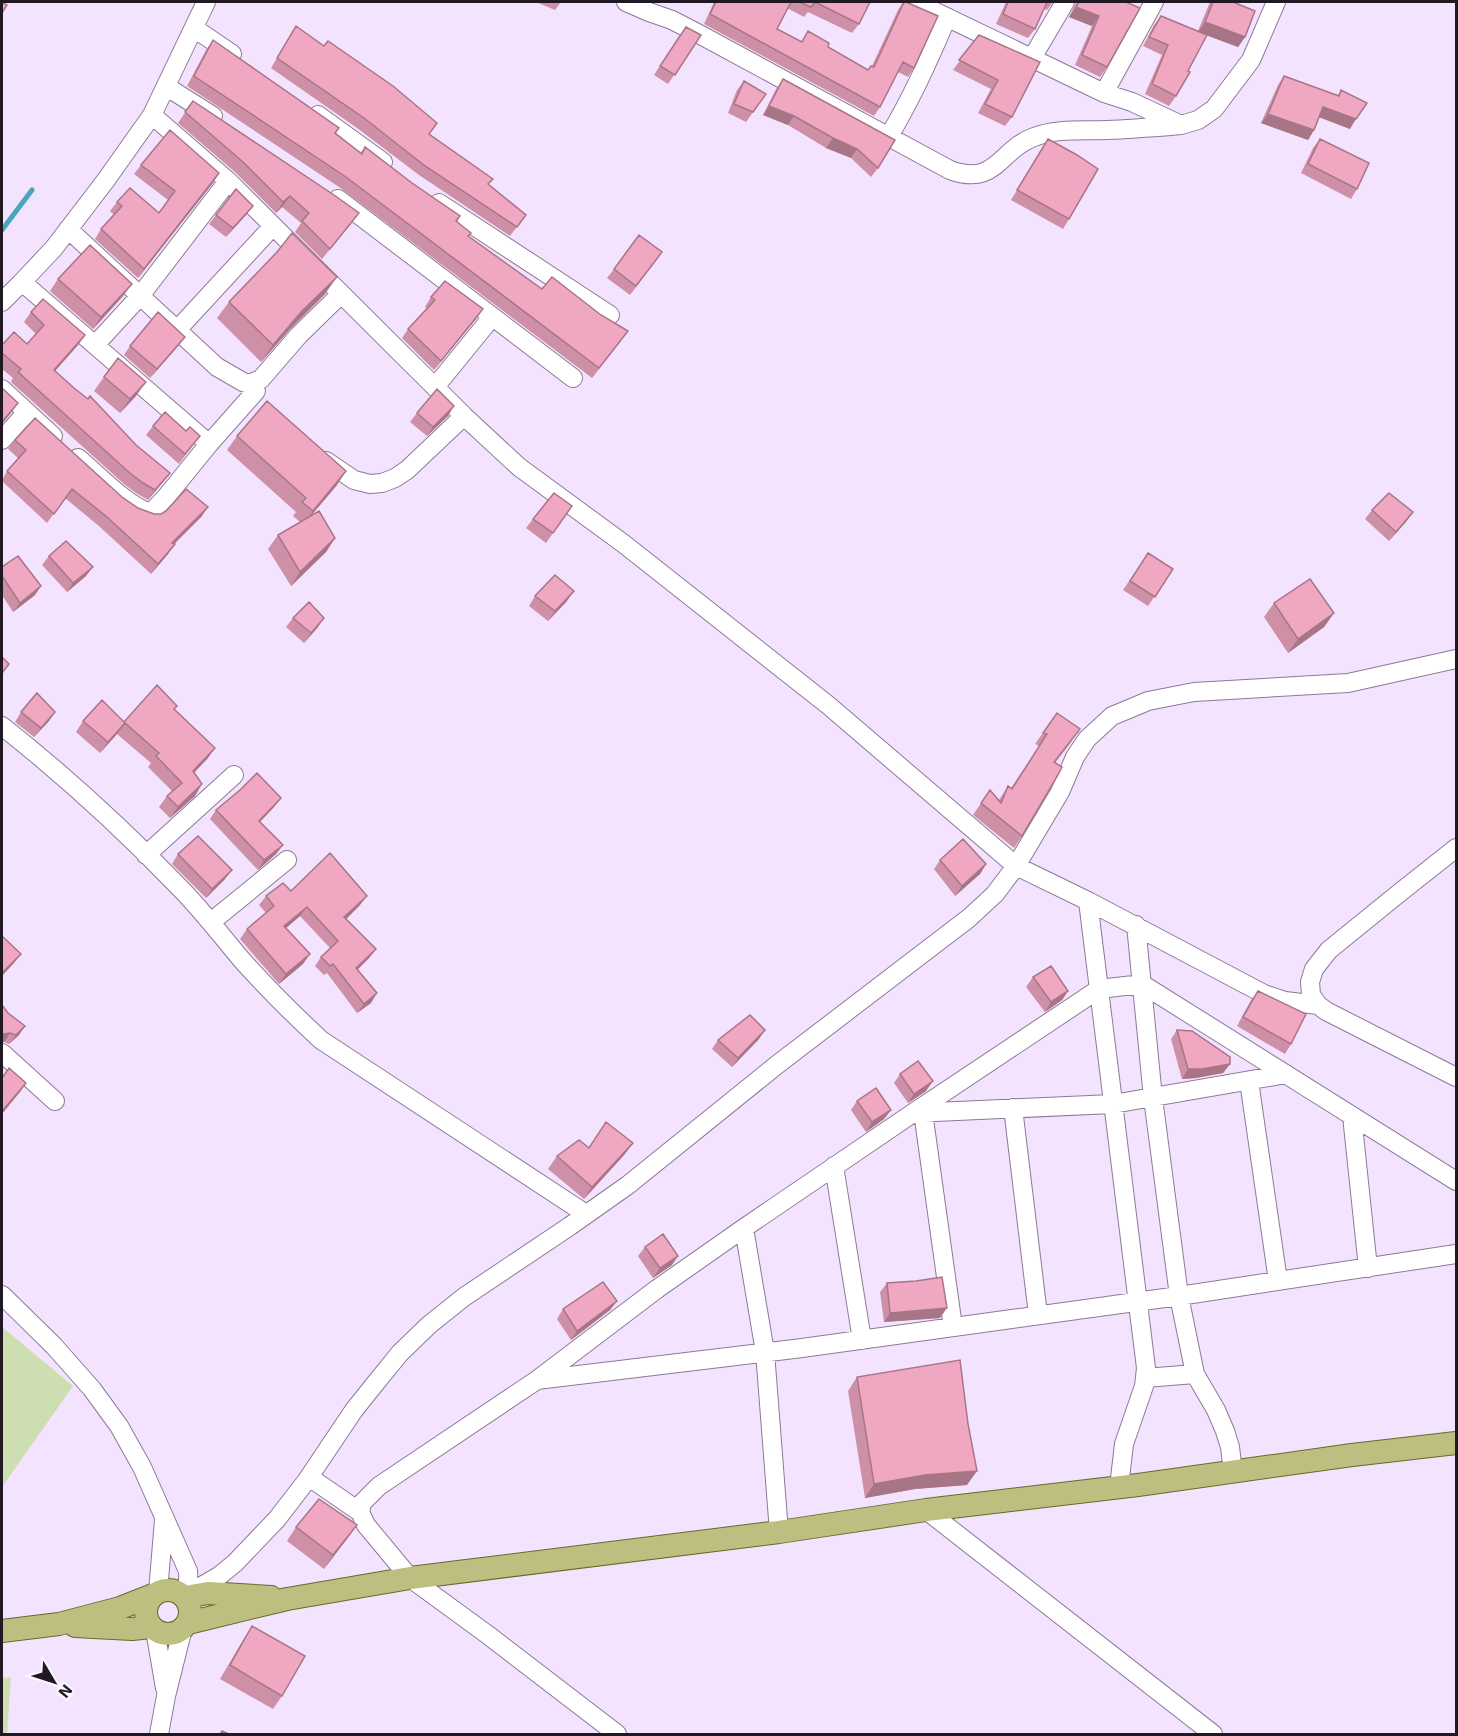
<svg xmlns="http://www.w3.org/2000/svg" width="1458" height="1736" viewBox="0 0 1458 1736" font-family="'Exo 2',sans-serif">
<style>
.green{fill:#cddeb1}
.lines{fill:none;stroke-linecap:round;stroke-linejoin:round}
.stream{stroke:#4ba6bd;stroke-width:5}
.minor-casing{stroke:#8d7997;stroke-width:20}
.major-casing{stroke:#686a28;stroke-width:24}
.minor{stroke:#fff;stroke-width:18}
.major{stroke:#bcbf7f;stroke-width:22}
.wall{fill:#ce90a6}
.shaded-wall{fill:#a87587}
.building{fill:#f0a7c1;stroke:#a87587;stroke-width:1.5}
</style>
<rect width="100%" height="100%" fill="#f4e3fe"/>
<path class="green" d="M2 1327 73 1386 2 1487Z
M11 1677 7 1734H2V1678Z"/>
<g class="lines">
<path class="stream" d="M2 230 32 190"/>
<g class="minor-casing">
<path id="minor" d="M626 2 649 12 672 20 699 34 950 170C996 187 999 150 1034 137 1057 128 1082 131 1107 130 1132 129 1156 127 1181 125
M915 2 1104 93 1132 102 1181 125 1198 120 1214 109 1251 60 1276 2
M194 28 232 54
M1032 58 1065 2
M167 87 213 116
M1104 93 1154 2
M152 115 228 181 464 416 519 467 624 544 828 705 1016 866 1088 901 1264 994 1285 1001 1318 1005
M318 115 383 162
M889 136C912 98 930 58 947 17
M338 199 573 378
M439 203 610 315
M68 229 217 367 243 382 249 384 261 379 299 335 341 294
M22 282 207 442
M2 302 22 282 54 248 106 180 152 115 206 2
M177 330 273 226
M95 345 140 296 228 181
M435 387 492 317
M2 389 53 436
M2 440 27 412
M78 458C97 474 128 507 151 513L166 497 209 444 256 391
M326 461 354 480 370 484 382 483 395 478 407 470 464 416
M2 726C64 775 123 829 178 886 201 909 220 934 241 959 266 987 293 1014 321 1040L586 1214
M1456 848 1398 894 1329 950 1314 969 1310 982 1311 995 1318 1005 1326 1011 1456 1077
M146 855 234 775
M1088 901 1146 1368 1144 1386 1124 1444 1119 1487
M211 922 287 860
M1136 925 1153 1098 1179 1296 1195 1374 1216 1410 1225 1431 1230 1447 1233 1472
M2 1053 55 1101
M1249 1081 1278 1281
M1013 1108 1038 1315
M923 1112 953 1327
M913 1113 1113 1104 1286 1074
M1352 1116 1368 1268
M834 1166 862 1340
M744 1228 765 1352 779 1532
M2 1295 54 1346 92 1389 119 1426 142 1467 188 1571C189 1581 188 1587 184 1596
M1145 1378 1195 1374
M537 1380 802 1348 1179 1296 1456 1254
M309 1477 360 1512
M926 1510 1213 1734
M158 1592 164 1520
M188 1594 219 1576 235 1563 277 1519 307 1480 354 1410 374 1385 400 1353 429 1325 464 1297 570 1226 628 1185 778 1064 969 918 995 894 1016 866 1060 792 1075 757 1087 739 1112 716 1129 709 1148 701 1194 692 1348 683 1456 659
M155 1630 165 1688
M159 1734 166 1696 183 1628
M617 1734 488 1635 410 1578 366 1525 360 1512 362 1503 379 1486 537 1380 657 1289 744 1228 913 1113 1099 989 1142 984 1456 1181"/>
</g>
<g class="major-casing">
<path id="major" d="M146 1612a22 22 0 1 1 44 0a22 22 0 1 1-44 0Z
M185 1597 208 1593 271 1597
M188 1623 287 1599 410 1578 779 1532 926 1510 1138 1485 1352 1455 1456 1443
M75 1626 132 1629 152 1627
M2 1631 59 1624 120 1608 153 1595"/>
</g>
<use href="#minor" class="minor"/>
<use href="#major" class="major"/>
</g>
<path class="wall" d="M536 2H561L555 10Z
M714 2H870L859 24 852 33 808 12 804 17 787 8 777 29 801 42 808 31 828 47 868 70 871 66H872L898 10 903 2 914 68 908 77 898 72 880 107 874 116 704 24Z
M1006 2H1053L1047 10 1044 9 1035 29 1028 38 996 24Z
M1076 2H1126L1107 67 1100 77 1075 65 1092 26 1069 17 1076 3Z
M1210 2H1233L1245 37 1238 47 1203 34 1188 71 1176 96 1169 106 1145 94 1162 55 1143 46 1154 25 1161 16 1198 31Z
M296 26 429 134 488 185 526 215 510 236 419 175 357 128 271 68Z
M701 35 668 84 654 75 679 36Z
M979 35 1012 117 1005 126 978 113 991 89 953 70Z
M213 40 339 128 336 133 360 153 365 147 412 183 460 216 457 222 471 233 468 237 542 289 621 341 592 378 339 187 187 86 206 50Z
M1284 76 1338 95 1341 90 1350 129 1319 117 1314 130 1308 140 1261 123 1278 85Z
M783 79 878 168 871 177 851 158 826 148 788 125 763 115 776 89Z
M744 81 766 94 746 122 728 113 737 90Z
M193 101 351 224 322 259 295 232 301 223 282 207 276 213 235 172 178 123Z
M1048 139 1069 219 1063 229 1011 200Z
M1320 139 1357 189 1351 199 1301 173 1313 148Z
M141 165 219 173 138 278 95 239 101 229 114 215 110 211 117 202 159 213 168 200 134 174Z
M253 206 246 215 226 237 209 224 216 215Z
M655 262 630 295 607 278 614 269Z
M58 279 123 296 93 329 50 291Z
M325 294 291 328 261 362 217 318 229 302Z
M431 297 476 319 434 370 402 338 408 329 427 309 425 307Z
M31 312 85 335 78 345 55 371 136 445 170 473 162 483 148 500 136 493 124 484 11 382 13 378 2 369V345L27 344 36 334 24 322Z
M130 346H178L150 378 124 355Z
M104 377 136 396 120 413 94 391Z
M417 413 448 416 427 436 410 422Z
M153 426 193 445 179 464 146 435Z
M237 436 337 485 310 517 335 538 326 552 291 586 268 549 278 535 300 522 293 516 296 512 227 450Z
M15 440 122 497 138 508 154 514 202 516 174 544 168 554 151 574 100 527 65 498 47 523 2 481V480L7 471 18 458 8 449Z
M572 506 546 543 526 528 533 519Z
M1372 510 1413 512 1389 541 1365 519Z
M1148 553 1173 569 1148 606 1123 590Z
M49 556 86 576 67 592 42 565Z
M2 567 35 595 13 612 2 595Z
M535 596 567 601 548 621 529 606Z
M1274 603 1334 613 1324 627 1288 653 1264 617Z
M293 618 318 627 304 643 286 627Z
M174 710 215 748 207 759 194 773 195 796 170 818 159 807 167 796 172 791 148 767 151 763 117 734 100 753 76 732 83 721 124 722Z
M21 712H55L49 721 34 737 15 722Z
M1057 713 1072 741 1055 763 1022 836 1014 848 973 815 990 790 999 800 1008 786 1011 788 1039 746 1035 744Z
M281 798 274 807 260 822 283 845 276 854 258 870 210 819 216 810Z
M178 854 225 879 206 898 172 864Z
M940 860 986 864 980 874 955 896 934 869Z
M291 891 360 905 346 919 376 949 369 958 358 969 371 1003 357 1013 327 973 324 975 315 966 321 957 330 948 300 916 286 928 303 964 279 984 240 939 247 929 266 913 259 905 266 896Z
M1033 977 1068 991 1062 1000 1045 1012 1026 987Z
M1258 991 1291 1044 1285 1054 1237 1026 1251 1000Z
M2 1005 19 1035 9 1044 4 1042H2Z
M1177 1030 1230 1064 1223 1073 1196 1078 1182 1079 1171 1039Z
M759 1039 732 1067 712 1049 718 1040Z
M900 1074 926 1091 908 1103 894 1083Z
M857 1101 891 1110 884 1119 866 1132 851 1110Z
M606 1122 633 1143 624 1155 584 1199 548 1169 557 1156 589 1147Z
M645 1247 672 1265 653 1278 638 1256Z
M887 1283 940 1318 884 1322 880 1292Z
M617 1301 610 1310 571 1340 557 1319 563 1309Z
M857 1377 967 1485 915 1489 865 1498 848 1391Z
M357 1525 324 1569 287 1541 296 1527Z
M252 1626 282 1696 273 1709 220 1679 243 1640Z"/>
<path class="shaded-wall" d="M1076 7 1099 16 1092 26 1069 17Z
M1205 22 1245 37 1238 47 1198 32Z
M769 106 794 116 788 125 763 115Z
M1323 107 1356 119 1350 129 1316 116Z
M1268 114 1314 130 1308 140 1261 123Z
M833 138 857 149 851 158 826 148Z
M219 173 213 183 138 278 144 269Z
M290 196 282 207 276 213 283 202Z
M253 206 246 215 226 237 233 228Z
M337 277 325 294 291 328 261 362 273 345 302 311Z
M132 284 123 296 93 329 101 317Z
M483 309 476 319 434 370 441 361Z
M85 335 78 345 47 380 54 370Z
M185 337 178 346 150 378 157 369Z
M146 382 136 396 120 413 130 399Z
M18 403 11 413 2 424V422Z
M454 406 448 416 427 436 433 427Z
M346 471 337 485 303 525 313 511Z
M170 473 162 483 148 500 155 490Z
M208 507 202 516 166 552 172 543Z
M1413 512 1406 522 1389 541 1396 532Z
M335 538 326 552 291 586 300 572Z
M175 544 168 554 151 574 158 564Z
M93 567 86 576 67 592 73 583Z
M41 586 35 595 13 612 20 603Z
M574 591 567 601 548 621 555 611Z
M1334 613 1324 627 1288 653 1298 639Z
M324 618 318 627 304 643 311 633Z
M55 712 49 721 34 737 41 728Z
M125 723 117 734 100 753 108 742Z
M215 748 207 759 185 782 193 771Z
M202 784 195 796 170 818 178 807Z
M281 798 274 807 252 830 259 821Z
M283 845 276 854 258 870 264 860Z
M986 864 980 874 955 896 962 886Z
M232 870 225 879 206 898 212 889Z
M367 896 360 905 338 927 344 917Z
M307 907 300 916 278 935 284 926Z
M376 949 369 958 350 977 356 968Z
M21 954 14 963 2 976V973Z
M310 954 303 964 279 984 286 974Z
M1068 991 1062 1000 1045 1012 1051 1002Z
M377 993 371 1003 357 1013 364 1004Z
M25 1026 19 1035 9 1044 16 1035Z
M765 1030 759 1039 732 1067 738 1058Z
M10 1033 4 1042H2V1036L3 1034Z
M1230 1064 1223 1073 1196 1078 1182 1079 1188 1069Z
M933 1081 926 1091 908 1103 914 1094Z
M26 1083 20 1092 2 1114 3 1110Z
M891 1110 884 1119 866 1132 872 1122Z
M633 1143 624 1155 584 1199 592 1187Z
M678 1256 672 1265 653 1278 660 1268Z
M617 1301 610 1310 571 1340 577 1331Z
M947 1308 940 1318 884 1322 890 1313Z
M977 1471 967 1485 915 1489 865 1498 874 1484 925 1475Z
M357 1525 347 1539 324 1569 333 1555Z"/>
<path class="building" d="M2 2 7 5 2 13Z
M716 2H791L777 29 802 42 808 31 829 43 828 47 868 70 871 66 874 67 904 2H906L938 16 914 68 903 62 880 107 710 14Z
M799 2H870L859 24 815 2 811 7Z
M1008 2H1047L1035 29 1003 14Z
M1079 2H1126L1140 8 1107 67 1082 55 1099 16 1076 7Z
M1213 2H1233L1255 11 1245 37 1205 22Z
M1161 16 1207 35 1188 71 1190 72 1176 96 1152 84 1168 45 1149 37Z
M296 26 324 46 328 41 393 86 437 123 429 134 493 179 488 184 526 215 517 227 425 166 364 118 277 58Z
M686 27 701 35 675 75 660 66Z
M979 35 1040 62 1012 117 985 104 998 80 959 60Z
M213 40 339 128 335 133 362 154 365 147 412 183 460 216 456 221 471 233 468 236 542 289 552 277 601 315 628 331 599 368 346 177 194 76Z
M1284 76 1339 96 1341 90 1367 103 1356 119 1323 107 1314 130 1268 114Z
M783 79 895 140 878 168 857 149 833 138 794 116 769 106Z
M744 81 766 94 753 112 734 104Z
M193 101 334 195 359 213 330 249 302 221 309 213 290 196 283 202 243 162 185 112Z
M170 130 219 173 144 269 101 229 122 206 117 202 130 188 159 213 175 191 141 165Z
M1048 139 1077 155 1098 169 1069 219 1017 190Z
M1320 139 1369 163 1357 189 1308 164Z
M236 189 253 206 233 228 216 215Z
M292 233 337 277 302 311 273 345 229 302 277 252Z
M639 235 662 252 636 286 614 269Z
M90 245 132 284 101 317 58 279Z
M445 281 483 309 441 361 408 329 435 300 431 297Z
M43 299 85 335 54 370 74 388 88 399 90 396 136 445 170 473 155 490 143 483 131 474 18 372 21 369 2 353V345L14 332 27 344 44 325 31 312Z
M158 312 185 337 157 369 130 346Z
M118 358 146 382 130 399 104 377Z
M2 388 18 403 2 422Z
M437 389 454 406 433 427 417 413Z
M267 401 346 471 313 511 302 502 306 498 237 436Z
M165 412 186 431 190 427 200 436 185 454 153 426Z
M35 418 122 497 138 508 154 514H161L166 511 186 489 208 507 172 543 175 544 158 564 107 517 72 489 54 514 7 471 26 450 15 440Z
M554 493 572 506 553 533 533 519Z
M1389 493 1413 512 1396 532 1372 510Z
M319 511 335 538 300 572 278 535Z
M66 541 93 567 73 583 49 556Z
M1148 553 1173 569 1155 597 1130 581Z
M18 556 41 586 20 603 2 576V567Z
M555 575 574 591 555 611 535 596Z
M1310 579 1334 613 1298 639 1274 603Z
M309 602 324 618 311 633 293 618Z
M2 657 9 664 2 673Z
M157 685 177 706 174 709 215 748 193 771 202 784 178 807 167 796 182 783 156 756 159 753 125 723 108 742 83 721 102 700 124 722Z
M37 693 55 712 41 728 21 712Z
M1057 713 1080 729 1054 762 1062 767 1058 775 1022 836 981 803 990 790 1001 803 1008 786 1012 789 1047 734 1043 733Z
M257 773 281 798 259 821 283 845 264 860 216 810 240 790Z
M198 836 232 870 212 889 178 854Z
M963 839 986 864 962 886 940 860Z
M330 853 367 896 344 917 376 949 356 968 377 993 364 1004 333 964 330 966 321 957 338 941 307 907 284 926 310 954 286 974 247 929 274 906 266 896 283 883 291 891Z
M2 936 21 954 2 973Z
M1051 966 1068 991 1051 1002 1033 977Z
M1258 991 1306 1014 1291 1044 1243 1017Z
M2 1005 8 1013 25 1026 16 1035 10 1033 3 1034 2 1033Z
M750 1015 765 1030 738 1058 718 1040Z
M1177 1030 1192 1031 1230 1057V1064L1202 1069H1188Z
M918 1061 933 1081 914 1094 900 1074Z
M9 1068 26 1083 3 1110 2 1109V1078Z
M876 1088 891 1110 872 1122 857 1101Z
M606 1122 633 1143 592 1187 557 1156 579 1140 589 1148Z
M663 1234 678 1256 660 1268 645 1247Z
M942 1277 947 1308 890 1313 887 1283 916 1281Z
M603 1282 617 1301 577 1331 563 1309Z
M960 1360 968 1424 977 1471 925 1475 874 1484 857 1377Z
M319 1499 357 1525 333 1555 296 1527Z
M252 1626 305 1656 282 1696 230 1665Z
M222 1731 229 1734H220Z"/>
<rect width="1458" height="1736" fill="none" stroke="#201924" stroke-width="6"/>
<g transform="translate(54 1682) rotate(129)" stroke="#faf6fd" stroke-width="4.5" paint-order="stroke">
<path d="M0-4.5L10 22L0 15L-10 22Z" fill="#201924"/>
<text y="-9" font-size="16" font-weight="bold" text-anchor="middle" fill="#201924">N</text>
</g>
</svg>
